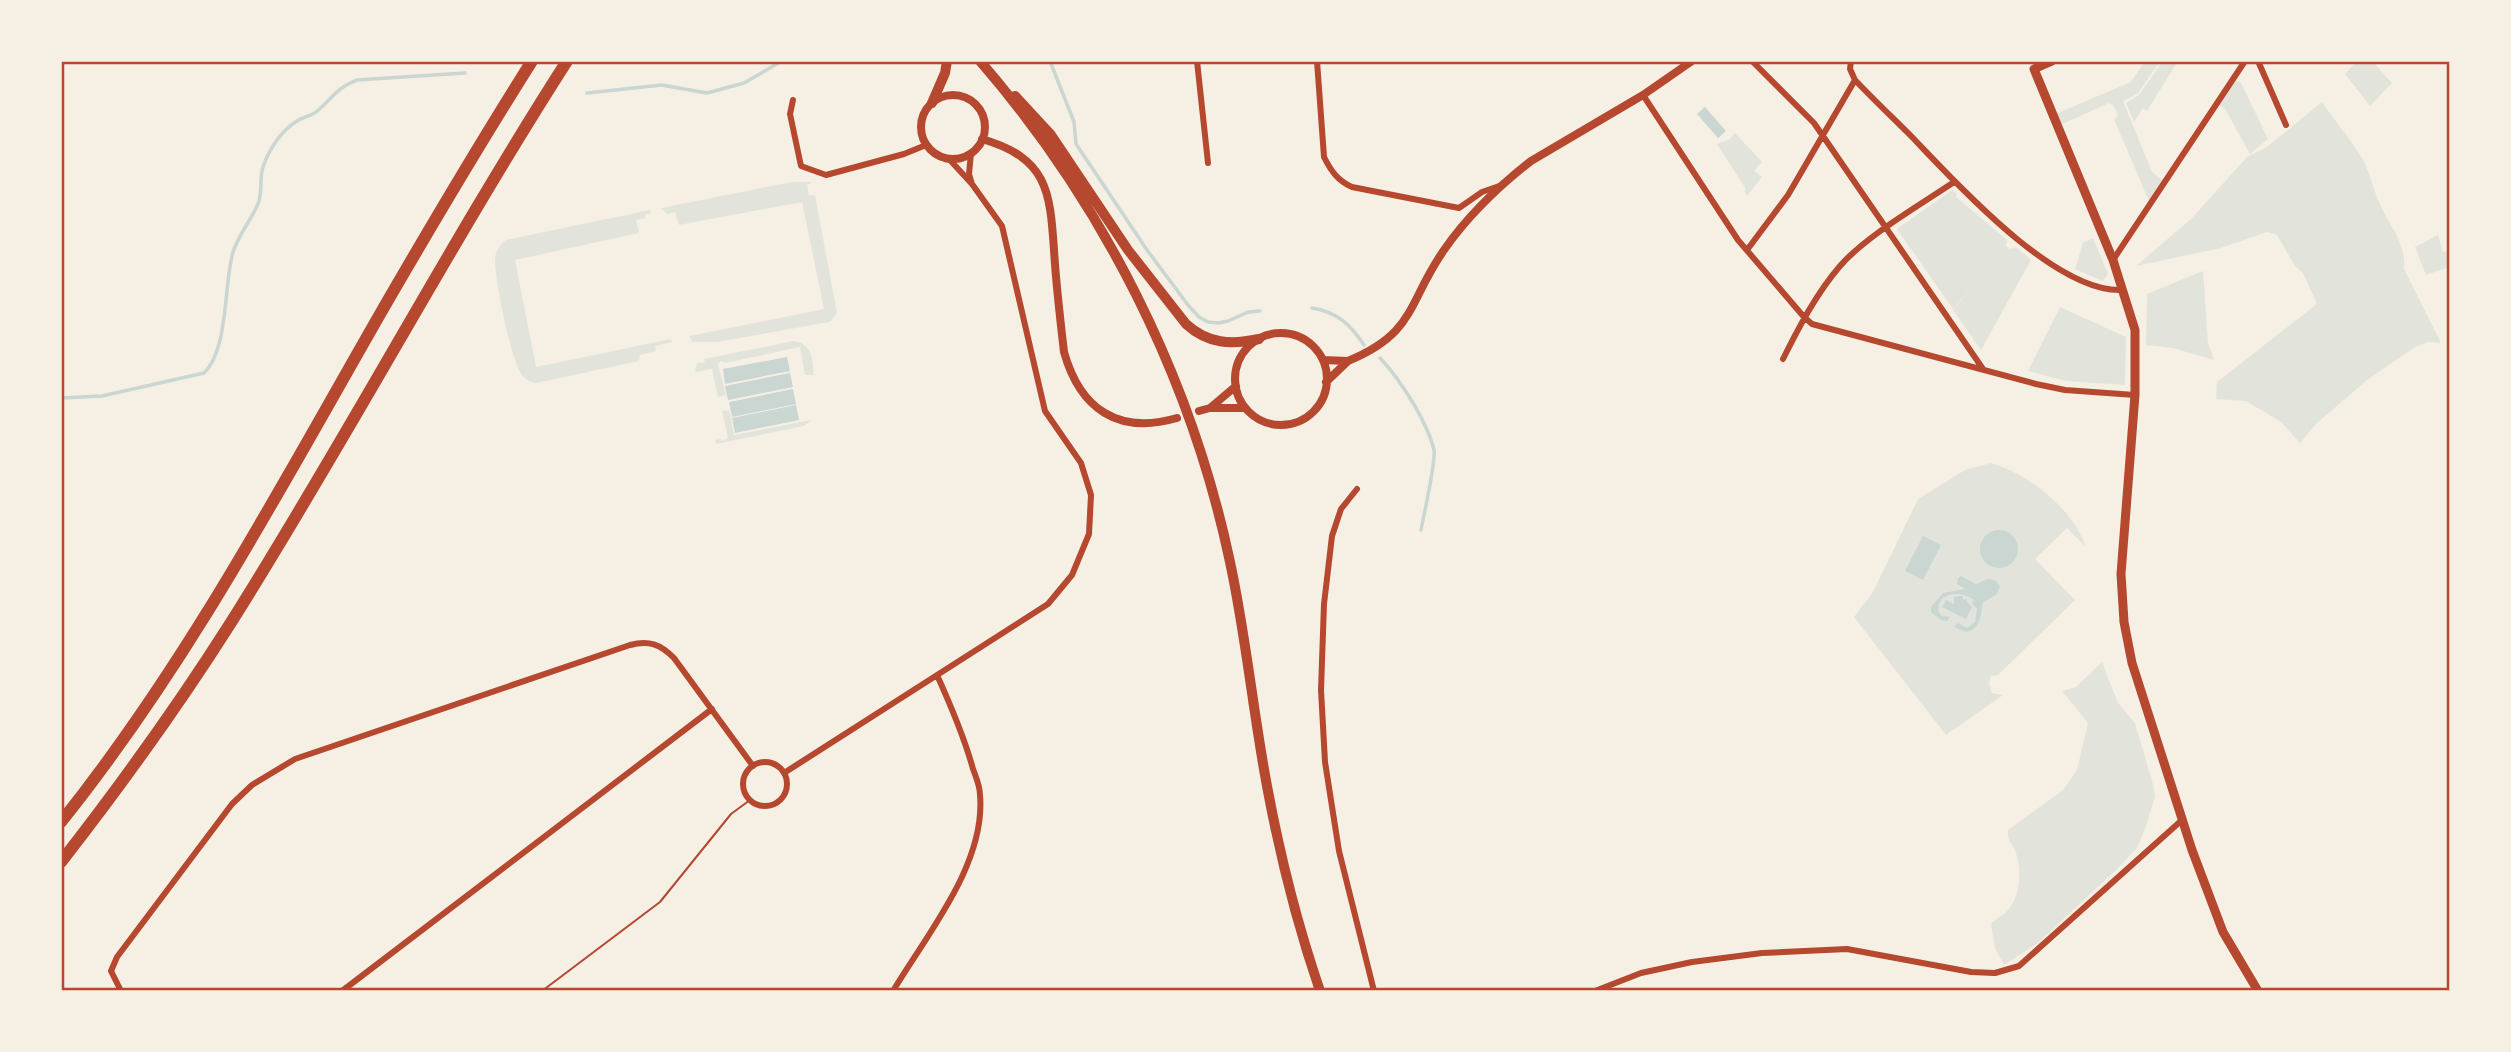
<svg xmlns="http://www.w3.org/2000/svg" width="2511" height="1052" viewBox="0 0 2511 1052" font-family="'PT Sans Narrow',sans-serif">
<style>
.green{fill:#e2e4dc}
.water{fill:#c9d6d2}
.lines{fill:none;stroke-linecap:round;stroke-linejoin:round}
.stream{stroke:#c9d6d2;stroke-width:3.5}
.path{stroke:#b5482f;stroke-width:2}
.minor{stroke:#b5482f;stroke-width:6}
.tertiary{stroke:#b5482f;stroke-width:8}
.secondary{stroke:#b5482f;stroke-width:9}
.trunk{stroke:#b5482f;stroke-width:10}
.motorway{stroke:#b5482f;stroke-width:12}
.neatline{fill:none;stroke:#b5482f;stroke-width:2.5}
</style>
<rect width="100%" height="100%" fill="#f6efe4"/>
<path class="green" d="M2145 61H2160L2138 93 2123 101 2152 172 2166 183 2151 206 2114 119 2118 116 2113 105 2109 103 2058 126 2053 115 2131 82Z
M2163 61H2178L2147 111 2143 108 2134 122 2126 103 2139 95Z
M2357 61H2372L2392 83 2370 106 2345 74Z
M2236 80 2241 83 2268 139 2250 154 2225 109 2219 105Z
M2322 102C2334 120 2349 137 2360 155 2369 169 2372 185 2378 200 2387 222 2407 244 2404 269L2441 343 2428 342 2415 347 2367 380 2316 424 2300 443 2281 422 2246 401 2216 399 2217 382 2317 304 2303 273 2295 266 2277 235 2267 232 2221 248 2136 266 2191 219 2247 157 2267 147Z
M1735 133 1762 162 1754 171 1762 177 1747 196 1744 191 1746 189 1717 144 1730 139Z
M791 182H813L807 185 809 195H815L837 313 830 322 824 323 717 342H693L689 336 824 309 802 202 679 225 675 212 667 214 661 208Z
M1952 190 1957 194 1956 197 2007 240 2006 246 2010 249 2016 247 2031 260 1981 350 1953 310 1975 283 1953 309 1897 229Z
M650 210 651 213 645 215V218L636 220 639 233 515 260 536 367 671 339 672 342 655 346 656 351 640 355 639 361 536 383C530 382 526 380 522 375 511 362 494 276 495 258 496 250 500 245 506 240Z
M2438 235 2443 252 2447 251 2450 267 2426 275 2415 247Z
M2093 238 2108 274 2103 281 2075 269 2083 243Z
M2203 271 2208 343 2214 360 2173 348 2146 345 2147 294Z
M2060 307 2126 337 2125 385 2066 381 2028 371Z
M794 341C813 344 812 360 814 375H805L800 347 725 363 721 361 718 364 726 395 718 397 712 369 695 372 697 363 705 362 704 359Z
M729 410 734 435 812 420 804 426 716 444 715 440 721 439 722 441 728 438 722 411Z
M1991 463C2029 474 2073 509 2086 547L2067 528 2035 559 2075 600 1998 675 1991 676 1989 683 1992 693 2003 695 1946 735 1854 617 1873 592 1918 499 1965 470Z
M2102 662 2118 703 2135 723 2153 784 2155 796 2147 823 2137 848 2117 869 2038 943 2004 965 1995 948 1991 924C1996 918 2003 916 2008 910 2021 895 2022 869 2015 850 2011 842 2007 839 2008 830L2063 790 2077 770 2088 723 2062 691 2076 687Z"/>
<path class="water" d="M1705 107 1726 131 1718 138 1697 114Z
M787 357 790 371 725 384 723 369Z
M790 373 793 387 728 400 725 386Z
M793 389 796 404 732 417 729 402Z
M796 405 799 420 735 433 732 418Z
M1980 549a19 19 0 1 1 38 0a19 19 0 1 1-38 0Z
M1923 536 1941 545 1923 580 1905 571Z
M1961 576 1976 584 1988 579 1996 581 2000 587 1996 595 1983 602C1981 614 1981 628 1967 632L1954 627 1958 623 1967 628 1975 622 1977 609 1972 603 1974 600C1964 593 1954 592 1943 598 1938 603 1936 611 1942 616L1950 617 1947 621 1941 620 1931 612V607L1943 593 1965 589 1957 584 1958 578Z
M1958 596H1963V600L1967 599V602L1972 607 1966 619 1942 607 1946 600 1954 604V597Z"/>
<g class="lines">
<path class="stream" d="M1050 61 1074 122 1076 144 1147 250 1188 305 1199 317 1208 322 1218 323 1228 321 1248 312 1260 311
M587 93 662 85 707 93 744 83 782 61
M1312 308C1337 312 1350 324 1364 345
M1380 358C1400 379 1427 421 1434 450 1436 462 1424 514 1421 530
M61 398 102 396 204 373C228 350 224 288 232 256 235 240 251 220 258 204 263 192 259 179 263 167 269 149 281 131 297 121 303 117 311 116 316 112 332 99 336 88 357 80L465 73"/>
<path class="path" d="M542 991 660 902 731 814 750 800"/>
<path class="minor" d="M1197 61 1208 163
M1317 61 1324 157C1331 171 1338 181 1352 187L1459 208 1482 192 1502 185
M1752 61 1814 123 1983 369
M1851 61 1850 69 1855 80C1874 100 1893 118 1912 137 1956 183 2056 294 2123 290
M2258 61 2286 125
M1643 95 1738 240 1804 317 1812 324 2036 384 2065 390 2135 395
M793 100 790 114 801 166 826 175 904 154 926 145
M949 159 972 184 969 174 971 153
M1747 250 1788 195 1855 80
M2113 260 2245 61
M1783 359C1799 327 1816 294 1840 266 1866 236 1920 205 1954 182
M1357 489 1341 509 1332 536 1324 604 1321 690 1325 762 1339 851 1374 991
M743 784a22 22 0 1 1 44 0a22 22 0 1 1-44 0Z
M784 773 1048 604 1072 575 1089 534 1091 495 1081 463 1045 411 1002 226 972 184
M121 991 111 971 117 957 232 804 252 785 295 759 630 645C649 640 660 644 674 658L753 766
M342 991 712 709
M893 991C927 934 986 864 980 795 980 786 976 777 973 769 964 736 951 706 937 675
M1595 991 1641 973 1692 962 1762 953 1847 949 1971 972 1995 973 2019 966 2182 820"/>
<path class="tertiary" d="M921 127a32 32 0 1 1 64 0a32 32 0 1 1-64 0Z
M982 139C1047 158 1050 190 1054 250 1056 284 1060 318 1064 352 1080 409 1118 435 1177 418
M1235 379a46 46 0 1 1 92 0a46 46 0 1 1-92 0Z
M1323 360 1348 361 1326 382
M1348 361C1416 333 1407 303 1444 250 1467 217 1499 186 1531 161L1643 95 1692 61
M1236 386 1210 408H1245
M1199 411 1210 408"/>
<path class="secondary" d="M2052 61 2034 69 2113 260 2135 330V395L2121 574 2124 622 2132 663 2192 850 2223 932 2258 991"/>
<path class="trunk" d="M980 61C1103 203 1191 377 1230 562 1246 636 1253 712 1267 786 1280 856 1297 924 1320 991
M1015 96 1051 135 1128 250 1186 324C1208 344 1231 345 1259 339
M932 103 945 73 947 61"/>
<path class="motorway" d="M61 822C190 661 285 479 387 302 434 221 482 140 532 61
M61 862C121 785 178 706 230 624 347 439 449 245 567 61"/>
</g>
<rect width="2511" height="1052" fill="none" stroke="#f6efe4" stroke-width="126"/>
<rect x="63" y="63" width="2385" height="926" class="neatline"/>
</svg>
